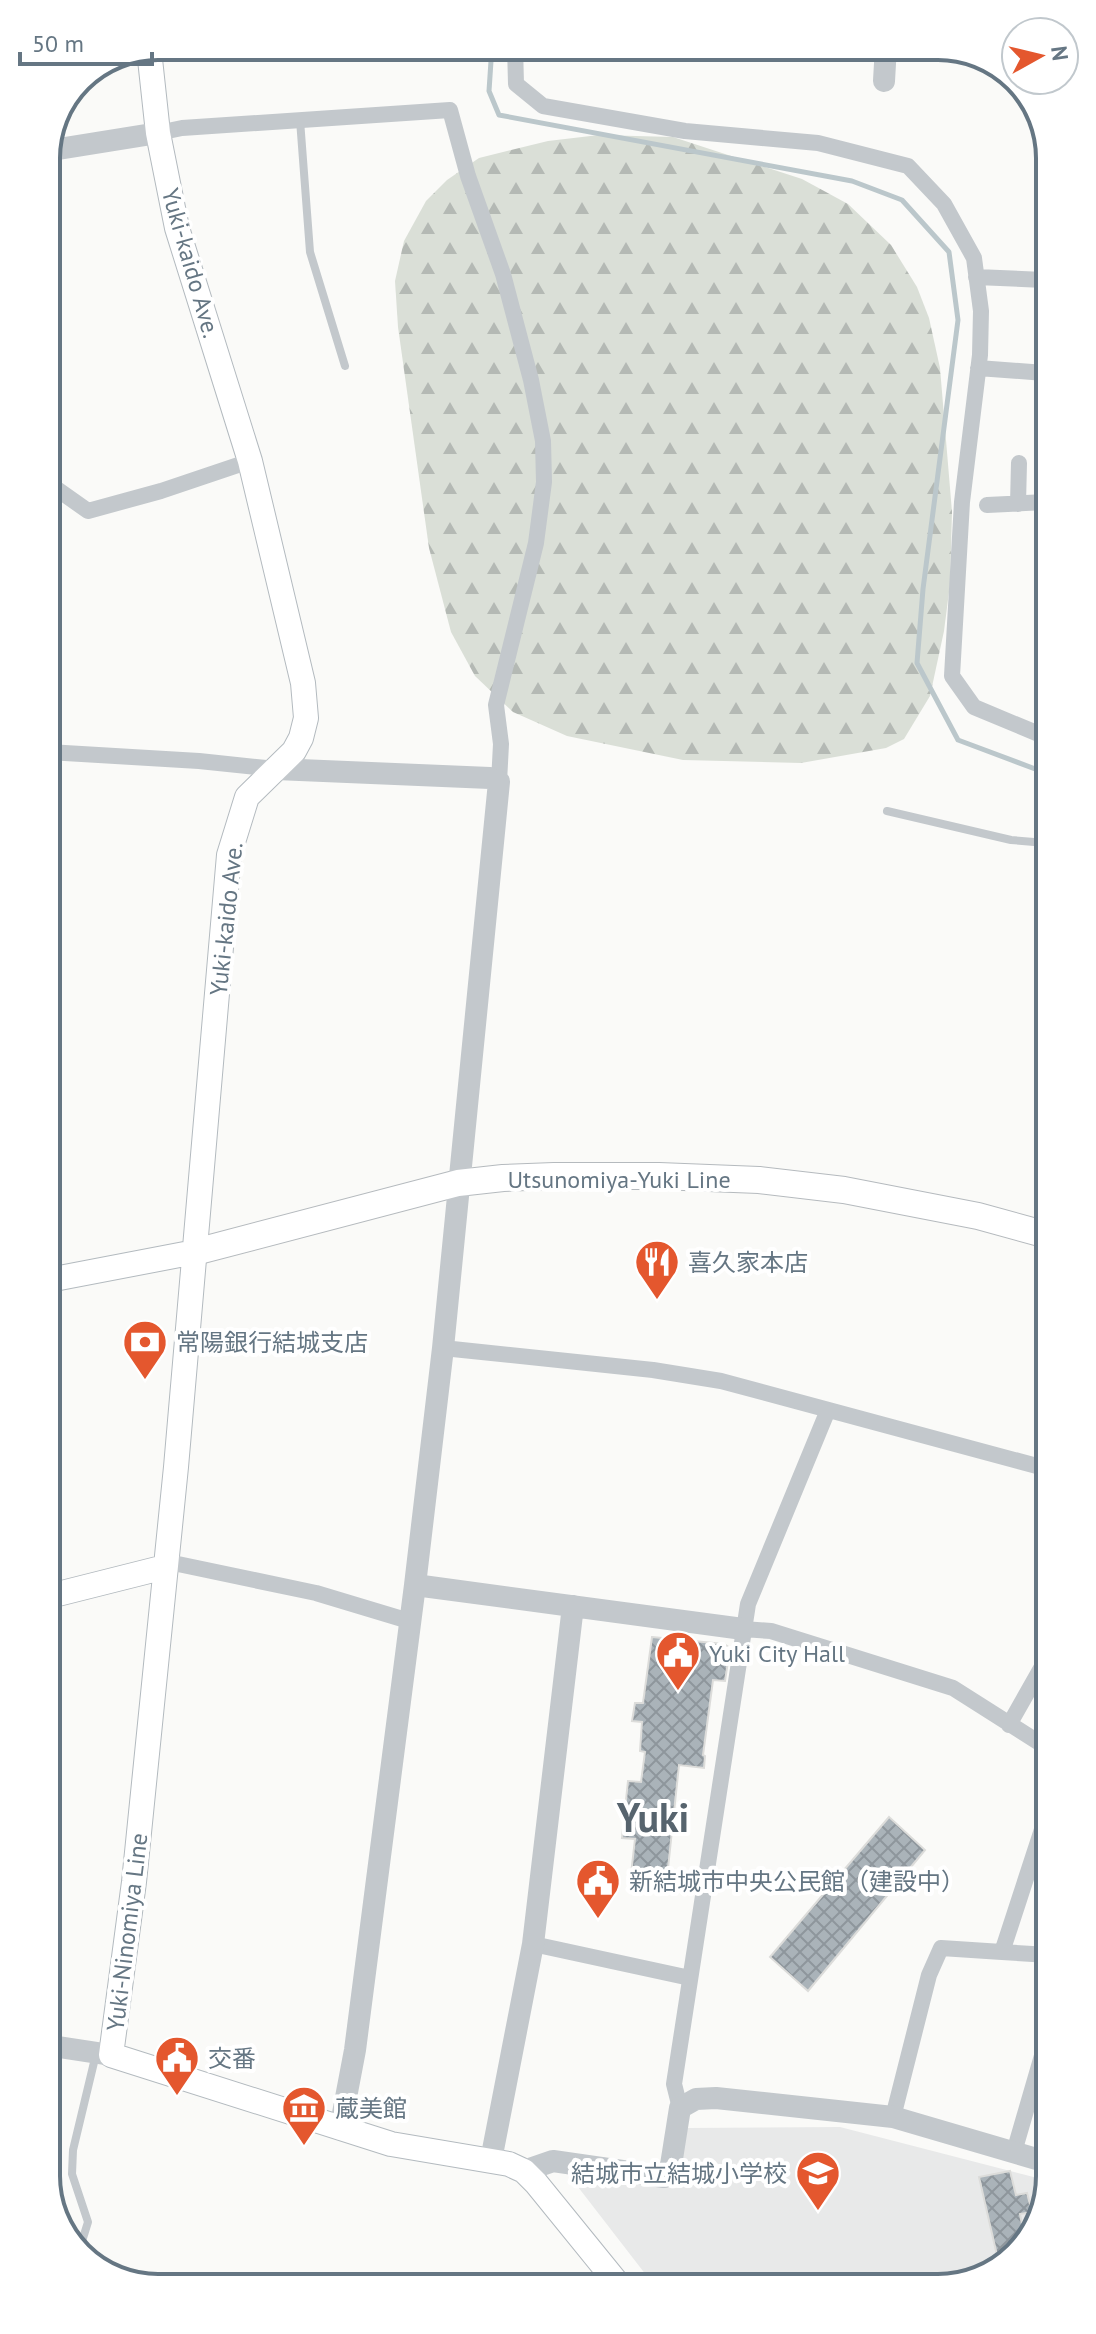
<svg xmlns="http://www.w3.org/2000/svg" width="1096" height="2334" viewBox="0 0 1096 2334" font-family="'PT Sans','Noto Sans JP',sans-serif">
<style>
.built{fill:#e8e9e9}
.forest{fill:url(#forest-firs)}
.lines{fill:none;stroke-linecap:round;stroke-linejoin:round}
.stream{stroke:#bbc7cb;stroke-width:5}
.building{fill:url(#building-cross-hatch);stroke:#dcdcda;stroke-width:2}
.secondary-casing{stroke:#b3babf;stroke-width:26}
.primary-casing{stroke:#b5babe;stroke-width:28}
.service{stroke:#c3c8cc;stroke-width:8}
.minor{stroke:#c3c8cc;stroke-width:16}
.tertiary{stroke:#c3c8cc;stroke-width:22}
.secondary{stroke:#fff;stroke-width:24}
.primary{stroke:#fff;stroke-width:26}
.labels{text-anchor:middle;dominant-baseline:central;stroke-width:8;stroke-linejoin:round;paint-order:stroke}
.street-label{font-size:24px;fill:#657683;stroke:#fff}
.poi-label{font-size:24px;fill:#657683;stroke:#fff;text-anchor:start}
.town-label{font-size:40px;font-weight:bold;fill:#57646e;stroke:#fff}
.rim{fill:none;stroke:#657683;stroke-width:4}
</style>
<defs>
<pattern id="forest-firs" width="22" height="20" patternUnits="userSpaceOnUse" patternTransform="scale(2)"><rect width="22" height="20" fill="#dadfd7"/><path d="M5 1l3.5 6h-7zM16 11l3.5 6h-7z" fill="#b4b9b4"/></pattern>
<pattern id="building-cross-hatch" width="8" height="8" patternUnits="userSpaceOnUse" patternTransform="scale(2)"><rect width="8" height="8" fill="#aab3b9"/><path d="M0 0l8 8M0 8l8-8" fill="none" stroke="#8e969c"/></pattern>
</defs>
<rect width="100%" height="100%" fill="#fafaf8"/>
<path class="built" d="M840 2127 1049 2181 1027 2244 975 2282 653 2284 551 2152 658 2168 688 2128Z"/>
<path class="forest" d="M599 135 673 137 802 179 848 204 891 245 917 287 929 318 940 368 952 512 950 584 944 631 930 696 904 739 886 748 801 763 683 760 567 736 513 712 475 676 451 632 429 548 398 327 395 281 404 241 426 201 447 180 479 158 548 141Z"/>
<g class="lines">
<path class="stream" d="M492 46 489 91 499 115 852 181 902 200 949 252 958 320 923 589 917 663 958 740 1046 773"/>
</g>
<path class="building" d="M652 1637 724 1644 730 1648 725 1681 713 1680 703 1755 705 1756 704 1768 679 1765 666 1887 630 1883 635 1839 622 1838 628 1781 641 1782 645 1752 640 1751 642 1722 632 1721 635 1703H643Z
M889 1817 925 1850 808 1991 770 1957Z
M1010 2171 1016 2195 1027 2193 1032 2212 1020 2214 1026 2245 999 2264 979 2177Z"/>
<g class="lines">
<g class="secondary-casing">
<path id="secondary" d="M149 50 158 133 177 228 250 461 303 683 306 718 301 738 294 751 247 797 229 855 176 1467 134 1882 111 2055 391 2144 509 2164 524 2171 536 2183 618 2284
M49 1280 195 1252
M50 1596 165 1567"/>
</g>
<g class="primary-casing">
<path id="primary" d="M195 1252 458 1183 503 1178 554 1176H659L759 1180 844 1190 978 1216 1047 1235"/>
</g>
<path class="service" d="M300 120 310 252 345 366
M887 811 1011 840 1046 843
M79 2251 88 2222 72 2174 73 2150 96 2054"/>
<path class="minor" d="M515 46 516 84 543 106 685 131 818 143 908 166 944 204 974 258 981 311 980 355 962 502 952 676 974 707 1046 737
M158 133 182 128 450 110 468 176 503 274 531 380 543 441 544 482 536 543 496 705 501 744 499 782
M976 277 1044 280
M978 368 1045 373
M47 482 88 511 161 491 250 461
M1018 504 1019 463
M987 505 1045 502
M48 752 199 761 276 769
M443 1348 653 1370 721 1381 1048 1469
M165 1567 178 1564 316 1593 409 1621
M50 1574 51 1596
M743 1629 771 1631 953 1688 1049 1749
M1009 1725 1048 1656
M533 1944 690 1978
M1002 1952 1049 1955
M680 2108 674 2084 748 1604 828 1410
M893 2117 929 1975 941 1948 1002 1952 1049 1808
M1014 2152 1050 2028"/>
<path class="tertiary" d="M884 81 886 46
M46 151 158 133
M276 769 490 778 499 782 443 1348 415 1585 355 2050 340 2129
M415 1585 743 1629
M52 2046 111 2055
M491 2160 533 1944 573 1606
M524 2171 553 2161 664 2177 671 2165 680 2108 696 2099 716 2098 893 2117 1050 2163"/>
<use href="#secondary" class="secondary"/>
<use href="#primary" class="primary"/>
</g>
<defs>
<g id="restaurant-pin" transform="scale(2.3)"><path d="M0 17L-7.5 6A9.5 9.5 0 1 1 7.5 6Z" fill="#e4572e" stroke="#fff"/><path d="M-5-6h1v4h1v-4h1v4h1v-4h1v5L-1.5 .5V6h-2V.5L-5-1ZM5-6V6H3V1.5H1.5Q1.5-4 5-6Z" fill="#fff"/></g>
<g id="bank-pin" transform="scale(2.3)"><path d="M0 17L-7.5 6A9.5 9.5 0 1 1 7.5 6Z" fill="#e4572e" stroke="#fff"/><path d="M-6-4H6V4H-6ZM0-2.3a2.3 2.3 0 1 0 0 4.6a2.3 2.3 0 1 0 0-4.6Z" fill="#fff"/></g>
<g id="civic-pin" transform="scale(2.3)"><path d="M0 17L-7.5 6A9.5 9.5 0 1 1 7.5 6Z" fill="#e4572e" stroke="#fff"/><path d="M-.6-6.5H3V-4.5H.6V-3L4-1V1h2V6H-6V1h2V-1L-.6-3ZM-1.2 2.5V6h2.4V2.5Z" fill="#fff"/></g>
<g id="museum-pin" transform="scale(2.3)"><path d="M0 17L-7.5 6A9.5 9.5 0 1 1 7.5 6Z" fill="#e4572e" stroke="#fff"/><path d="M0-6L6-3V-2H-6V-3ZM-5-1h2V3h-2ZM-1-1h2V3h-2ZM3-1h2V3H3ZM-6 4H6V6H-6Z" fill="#fff"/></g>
<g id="school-pin" transform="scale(2.3)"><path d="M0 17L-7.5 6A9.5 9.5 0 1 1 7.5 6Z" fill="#e4572e" stroke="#fff"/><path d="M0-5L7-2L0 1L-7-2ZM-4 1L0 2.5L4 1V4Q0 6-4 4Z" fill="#fff"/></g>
</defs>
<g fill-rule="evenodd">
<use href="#restaurant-pin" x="657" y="1262"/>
<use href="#bank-pin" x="145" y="1342"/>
<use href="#civic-pin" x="678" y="1653"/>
<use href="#civic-pin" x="598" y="1881"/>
<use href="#civic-pin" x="177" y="2058"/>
<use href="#museum-pin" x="304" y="2108"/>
<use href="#school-pin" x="818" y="2173"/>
</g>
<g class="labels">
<g class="street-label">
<text transform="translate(191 263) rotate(74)">Yuki-kaido Ave.</text>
<text transform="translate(226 919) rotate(-84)">Yuki-kaido Ave.</text>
<text x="619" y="1179">Utsunomiya-Yuki Line</text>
<text transform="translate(127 1932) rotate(-83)">Yuki-Ninomiya Line</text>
</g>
<g class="poi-label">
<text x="688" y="1262">喜久家本店</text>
<text x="176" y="1342">常陽銀行結城支店</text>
<text x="709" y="1653">Yuki City Hall</text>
<text x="629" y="1881">新結城市中央公民館（建設中）</text>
<text x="208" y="2058">交番</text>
<text x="335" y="2108">蔵美館</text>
<text x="787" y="2173" text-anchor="end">結城市立結城小学校</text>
</g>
<g class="town-label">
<text x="653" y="1817">Yuki</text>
</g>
</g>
<path d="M0 0H1096V2334H0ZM158 60H938A98 98 0 0 1 1036 158V2176A98 98 0 0 1 938 2274H158A98 98 0 0 1 60 2176V158A98 98 0 0 1 158 60Z" fill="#fff" fill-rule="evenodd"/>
<path class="rim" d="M158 60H938A98 98 0 0 1 1036 158V2176A98 98 0 0 1 938 2274H158A98 98 0 0 1 60 2176V158A98 98 0 0 1 158 60Z"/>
<g transform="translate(1040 56) rotate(82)"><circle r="38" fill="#ffffff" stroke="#c1c8cd" stroke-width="2"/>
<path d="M0-6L14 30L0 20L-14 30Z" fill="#e4572e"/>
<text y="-12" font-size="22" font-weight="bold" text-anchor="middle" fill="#657683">N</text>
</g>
<path d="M20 52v12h132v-12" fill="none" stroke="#657683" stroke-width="4"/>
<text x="32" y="52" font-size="24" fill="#657683" stroke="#ffffff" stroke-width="6" paint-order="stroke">50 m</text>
</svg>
